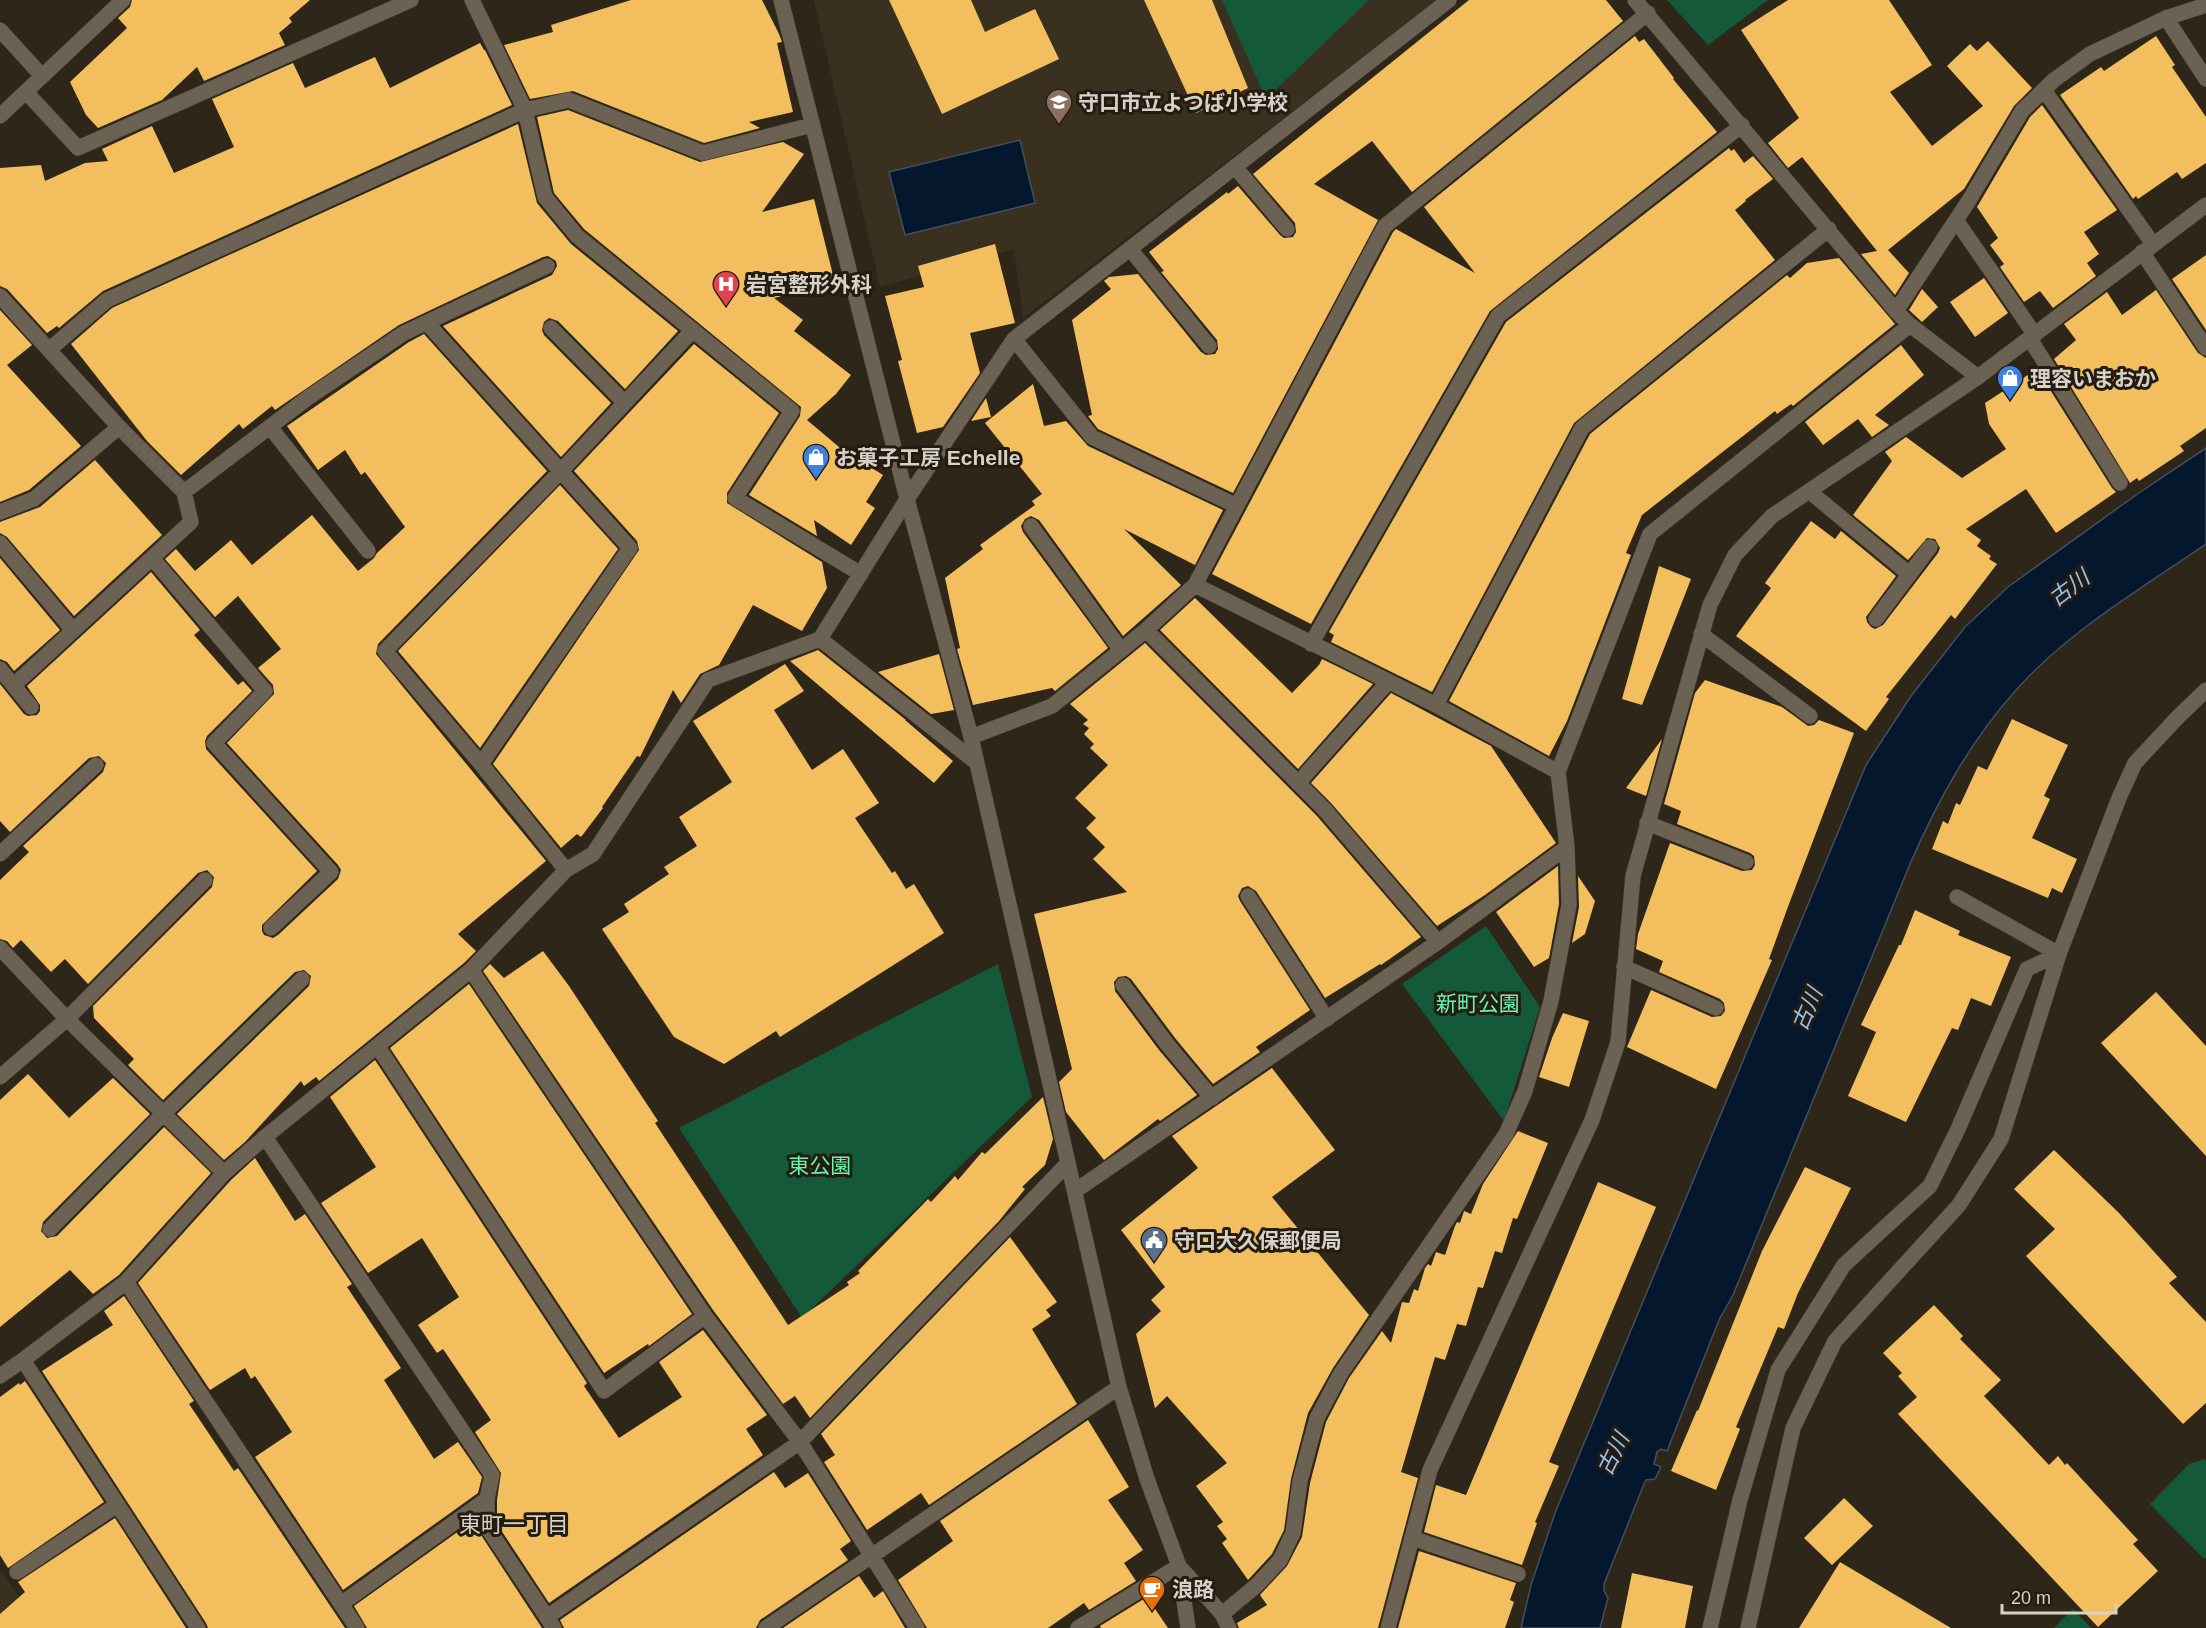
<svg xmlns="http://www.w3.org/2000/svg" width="2206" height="1628" viewBox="0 0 2206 1628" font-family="Helvetica,'Noto Sans JP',sans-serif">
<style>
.education{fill:#3a3020}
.green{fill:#15593b}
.water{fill:#04172d;stroke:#434f5c;stroke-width:1.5}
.building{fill:#f3be5e}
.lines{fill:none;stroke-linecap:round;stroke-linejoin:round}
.lane-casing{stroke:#484237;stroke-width:16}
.street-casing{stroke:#484237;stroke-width:16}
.secondary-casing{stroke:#484237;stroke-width:16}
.lane{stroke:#6b6253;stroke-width:15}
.street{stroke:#6b6253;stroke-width:15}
.secondary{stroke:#6b6253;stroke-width:15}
.labels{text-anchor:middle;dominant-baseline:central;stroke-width:6;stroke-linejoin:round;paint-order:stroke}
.poi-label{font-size:21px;font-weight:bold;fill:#d7d2c9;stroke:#241c10;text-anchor:start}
.park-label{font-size:21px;fill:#66f5b1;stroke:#241c10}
.water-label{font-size:22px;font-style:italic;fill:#92c3fb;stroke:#241c10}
.neighbourhood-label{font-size:22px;fill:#d7d2c9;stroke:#241c10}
</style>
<rect width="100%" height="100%" fill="#2e2619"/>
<path class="education" d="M814 0H1437L1023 318 1014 249 880 287Z
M0 1569 17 1594 58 1622 0 1628Z"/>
<path class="green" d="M1222 0H1369L1266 99Z
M1667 0H1768L1708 45Z
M1486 926 1540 1007 1504 1121 1402 984Z
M998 964 1032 1097 802 1318 679 1128Z
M2204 1459 2206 1462V1557L2204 1559 2150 1504 2189 1464Z
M2073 1609 2091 1628H2054Z"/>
<path class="water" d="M1020 140 1035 203 905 235 889 172Z
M2206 448V544C2142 588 2070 630 2017 689 1970 741 1938 800 1910 864L1733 1295 1719 1320 1667 1451 1661 1449 1657 1452 1654 1464 1661 1467 1655 1479 1646 1480 1644 1484 1604 1584V1591L1608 1598 1600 1628H1521L1531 1585 1555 1513 1866 765 1911 696 1965 627 2008 587 2136 495Z"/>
<path class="building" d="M132 0H310L289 18 292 22 279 33 285 45 204 81 197 67 162 100 98 128 86 115 70 82 127 28 118 18 130 7Z
M631 0H762L779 34 782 42 777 43 793 112 749 122 760 128 704 143 573 91 530 99 504 45 553 32 551 25Z
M889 0H971L985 32 1035 9 1059 59 942 114Z
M1144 0H1212L1248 88 1196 113Z
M1469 0H1606L1623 21 1412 192 1372 141 1314 184 1378 220 1233 493 1098 429 1088 416 1092 415 1072 320 1111 289 1104 281 1109 277 1138 274 1201 352 1206 355 1215 354 1218 349 1217 340 1161 272 1164 271 1149 252 1227 192 1228 194 1238 186 1280 235 1284 238 1293 237 1296 232 1295 223 1253 174Z
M1788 0H1889L1932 65 1890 92 1932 146 1983 106 1947 66 1970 44 1977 51 1988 41 2032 88 2014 106 1964 189 1888 250 1909 273 1895 295 1861 254 1877 251 1802 157 1788 168 1768 143 1799 118 1741 30Z
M1635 36 1639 42 1644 39 1674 78 1673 79 1717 132 1490 311 1311 624 1212 574 1393 232 1396 229 1475 273 1424 207Z
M2156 36 2175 65 2172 67 2206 117V163L2182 179 2177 172 2138 199 2136 196 2133 199 2060 95 2101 67 2104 71Z
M480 43 484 50H485L512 105 103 291 59 328 57 326 47 333 7 289 0 286V168L41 165 45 181 85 163 108 161 102 149 152 126 174 173 234 147 212 99 293 63 305 88 375 57 390 88Z
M2042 105 2117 210 2084 232 2099 254 2087 263 2096 276 2053 308 2040 291 2024 302 2000 267 2004 264 1990 245 1998 238 1977 207 2030 117Z
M568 110 700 162 783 142 804 154 762 212 814 199 835 283 774 298 803 320 794 331 851 375 836 394 807 420 839 447 883 475 866 502 875 508 851 545 814 520 817 536 749 495 800 416 801 407 584 229 554 193 537 117Z
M518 124 537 203 571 244 678 331 625 389 558 321 549 318 544 322 542 330 544 335 611 403 561 457 443 326 552 275 557 266 556 261 548 256 543 257 399 325 275 410 272 406 243 429 239 424 181 475 147 441 71 344 112 308Z
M1729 148 1731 151 1734 149 1744 163 1753 156 1773 179 1745 200 1746 201 1735 210 1775 260 1574 423 1432 692 1331 642 1334 635 1329 632 1506 322Z
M995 244 1015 323 970 333 980 373 943 427 917 433 898 361 902 360 885 296 924 287 918 266Z
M2206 255V330L2172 279Z
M1839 258 1895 324 1793 406 1791 404 1777 414 1775 411 1642 515 1628 548 1626 553 1631 555 1567 721 1549 756 1449 701 1590 434 1787 275 1790 278 1807 263Z
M1984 278 2008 313 1975 337 1950 302Z
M1922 289 1938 307 1922 322 1909 310Z
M2156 290 2198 353 2206 358V428L2180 446 2184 451 2139 481 2137 478 2130 483 2054 359 2076 340 2064 324 2107 292 2122 315Z
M0 310 32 345 7 365 81 446 29 490 0 502Z
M424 334 547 471 378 644 376 654 546 861 458 934 476 951 464 963 319 1081 316 1077 304 1086 301 1081 245 1142 224 1160 177 1114 309 986 311 976 304 970 295 972 163 1100 128 1065 134 1059 94 1018 93 1006 212 887 214 877 207 870 198 873 88 984 65 959 51 972 21 940 13 948 7 941 0 939V880L29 852 23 846 103 772 106 763 99 756 89 758 10 832 0 821V684L24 714 28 716 37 715 40 711V705L27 686 151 572 200 630 194 635 238 685 243 681 252 691 207 736 205 741 206 749 317 871 262 925V931L264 935 273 938 278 935 338 879 341 870 338 865 227 743 274 694 273 685 258 668 281 649 238 596 215 617 165 559 176 549 195 571 231 540 252 565 312 515 358 571 374 558 377 553 405 527 365 472 361 475 345 450 318 470 287 426 409 342Z
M694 344 779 413 727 493V503L822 562 827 588 802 631 753 605 719 665 700 674 681 703 673 690 640 757 637 756 602 807 603 808 581 837 577 834 561 848 493 764 639 550 637 541 574 471Z
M1901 345 1924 375 1875 415 1889 425 1872 437 1858 419 1823 445 1805 422Z
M2037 369 2112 488 2116 492 2056 533 2026 489 1966 529 1981 540 1977 546 1991 556 1989 559 1997 564 1955 619 1951 615 1886 697 1889 699 1866 731 1736 636 1771 588 1765 583 1811 521 1835 539 1841 531 1896 576 1866 617 1867 622 1871 627 1875 629 1883 625 1938 553 1940 548 1935 539 1927 538 1908 560 1853 515 1892 461 1885 452 1906 437 1962 478 2006 449 1989 424 1985 403Z
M1033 384 1044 426 1066 421 1088 446 1223 510 1195 565 1124 529 1181 585 1123 636 1039 520 1031 516 1025 519 1021 526 1023 532 1108 648 1055 691 1052 688 973 705 957 649 960 648 945 578 983 549 980 545 1035 505 1032 501 1042 494 985 423Z
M986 398 991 417 971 421Z
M95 460 162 535 74 616 7 537 0 533V522L40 507Z
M560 485 618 549 480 748 398 651Z
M0 558 60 630 14 671 7 662 0 659Z
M1659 566 1691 579 1642 705 1622 699Z
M1195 598 1292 693 1319 665 1322 659 1373 684 1298 769 1160 630Z
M1145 643 1317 816 1421 937 1381 965 1380 964 1325 998 1256 891 1248 886 1242 888 1238 896 1240 901 1310 1010 1256 1047 1260 1052 1213 1084 1175 1038 1131 979 1126 976 1118 977 1114 982 1115 991 1159 1050 1197 1095 1160 1121 1158 1119 1104 1160 1066 1112 1059 1082 1072 1069 1034 914 1127 892 1093 859 1105 847 1086 828 1096 818 1075 798 1108 765 1090 748 1094 744 1084 734 1089 728 1083 724 1088 720 1070 704Z
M818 650 906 720H905L953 761 934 783 790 661Z
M939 654 954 710 931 714 878 672Z
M785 664 804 691 774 710 812 770 843 749 879 803 855 818 892 873 895 871 906 889 914 884 944 933 780 1037 776 1031 724 1064 674 1037 602 929 629 912 624 904 669 874 664 867 697 846 679 817 732 782 693 721Z
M1705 680 1782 707 1808 726 1814 725 1819 720 1854 733 1789 904 1769 959 1772 960 1716 1089 1627 1047 1651 990 1712 1017 1721 1016 1725 1011 1724 1003 1720 999 1659 972 1663 961 1636 949 1638 934 1670 843 1742 871 1752 870 1755 865 1754 856 1750 853 1677 824 1681 811 1664 804 1695 693Z
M1391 693 1491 746 1556 843 1485 895 1437 926 1331 803 1311 783Z
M2012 719 2068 745 2044 796 2050 799 2032 838 2077 859 2062 893 2052 888 2048 898 1932 849 1943 821 1948 824 1956 803 1960 805 1978 766 1987 770Z
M1662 739 1646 796 1626 788Z
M1558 866 1559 904 1549 958 1534 967 1496 912Z
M1578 876 1595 901 1585 934 1572 943 1579 907Z
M1915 910 1960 931 1958 935 2011 957 1991 1006 1971 998 1958 1030 1952 1028 1906 1122 1848 1096 1876 1032 1861 1025 1899 945H1901Z
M543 951 569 986 658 1121 655 1123 788 1325 849 1285 847 1282 860 1273 858 1271 928 1199 931 1202 955 1176 958 1180 982 1152 985 1154 1043 1097 1053 1139 1045 1165 1022 1187 1025 1189 999 1221 810 1418 795 1396 783 1404 713 1310 483 971 490 964 504 978Z
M469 984 692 1314 649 1346 648 1344 604 1373 390 1048Z
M2156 992 2206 1046V1156L2101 1043Z
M1563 1013 1589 1021 1569 1087 1539 1077 1552 1038Z
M375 1060 587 1383 584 1386 619 1438 682 1397 659 1362 703 1330 767 1415 746 1429 763 1455 549 1603 497 1524V1500L501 1473 475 1432 491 1420 443 1349 437 1353 418 1325 459 1297 422 1238 368 1273 321 1203 376 1167 330 1097Z
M1272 1068 1335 1150 1272 1197 1369 1315 1333 1368 1308 1413 1291 1479 1284 1530 1272 1554 1248 1580 1222 1543 1227 1539 1217 1526 1223 1522 1196 1486 1227 1463 1167 1396 1155 1408 1136 1334 1161 1311 1151 1300 1165 1287 1121 1230 1198 1168 1172 1136Z
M28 1074 69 1118 113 1078 150 1114 43 1222 41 1231 47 1238 57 1236 164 1127 211 1173 119 1275 93 1294 70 1270 0 1327V1100Z
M1518 1131 1548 1143 1517 1219 1513 1218 1502 1253 1495 1251 1483 1288 1478 1287 1466 1326 1457 1324 1445 1360 1435 1357 1401 1472 1418 1478 1378 1628H1239L1237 1623 1267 1605 1260 1595 1287 1566 1302 1537 1310 1483 1326 1422 1349 1378 1382 1331 1391 1343 1402 1302 1409 1303 1414 1289 1418 1291 1425 1268 1428 1264 1431 1266 1436 1252 1445 1255 1455 1226 1457 1222 1460 1223 1464 1211 1471 1214 1483 1184Z
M2054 1150 2119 1213 2177 1277 2169 1283 2206 1322V1403L2183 1424 2026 1256 2055 1229 2014 1189Z
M255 1158 295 1221 305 1214 352 1284 347 1287 401 1368 384 1380 434 1459 458 1442 482 1477 478 1493 343 1590 255 1457 292 1432 255 1376 251 1379 245 1368 210 1390 138 1283 231 1180Z
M1805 1167 1851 1188 1798 1293 1784 1329 1778 1327 1736 1427 1740 1429 1716 1490 1671 1471 1697 1410 1698 1411 1762 1251Z
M1598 1182 1656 1207 1549 1462 1559 1466 1535 1522 1537 1523 1522 1565 1424 1532 1436 1485 1466 1495Z
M1010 1237 1057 1302 1046 1310 1051 1316 1032 1329 1077 1404 929 1505 921 1493 867 1530 824 1462 835 1455 821 1434Z
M124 1296 194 1401 189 1404 234 1471 238 1468 345 1628H208L206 1623 42 1371 113 1325 104 1311Z
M1934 1305 1963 1336 1960 1339 2001 1380 1984 1396 2049 1465 2058 1456 2065 1465 2067 1463 2138 1540 2133 1544 2158 1571 2098 1627 1898 1414 1917 1397 1898 1376 1902 1373 1883 1353Z
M25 1381 104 1502 8 1568 0 1555V1397L19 1383 20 1385Z
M1088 1420 1129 1487 1108 1500 1143 1550 1124 1563 1136 1581 1089 1610 1084 1603 1048 1628H927L898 1580 953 1541 940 1521Z
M774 1472 785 1488 808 1473 851 1541 840 1549 848 1560 760 1620 756 1628H564L560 1620Z
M1844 1498 1873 1526 1832 1565 1804 1538Z
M115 1518 186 1628H0V1614L25 1592 18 1582Z
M477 1518 479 1532 542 1628H367L354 1606Z
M1419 1551 1516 1583 1510 1600 1514 1602 1505 1628H1398Z
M1840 1562 1951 1628H1799Z
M1632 1573 1693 1586 1685 1628H1621Z
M859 1576 874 1598 883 1591 905 1628H783Z
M1147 1597 1168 1628H1101L1100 1626Z"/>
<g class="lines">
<g class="lane-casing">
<path id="lane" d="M2166 18 2206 79
M0 30 42 76
M1235 167 1287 229
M1956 220 2035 335
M1130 249 1209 346
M2142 252 2206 348
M551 328 624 402
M2030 339 2120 483
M270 427 368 551
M1809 491 1909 574
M0 512 34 499 119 427
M1031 526 1121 650
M1876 619 1930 547
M1701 634 1810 716
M0 669 31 707
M1298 783 1388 682
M1647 823 1746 862
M0 854 96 765
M1248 896 1327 1019
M1957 897 2059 954
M1624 967 1716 1008
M1123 985 1167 1044 1212 1098
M0 1077 67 1019
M0 1376 23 1360
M1412 1538 1518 1574
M17 1572 117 1505"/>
</g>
<g class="street-casing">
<path id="street" d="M472 0 525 110 545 197 577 236 792 411 735 498 861 574
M781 0 907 499 971 737 1119 1387 1147 1479 1179 1566 1188 1628
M2044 90 2153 244
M26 92 78 148 411 0
M0 296 119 427 184 492 191 522 14 685
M1896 311 1968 202 2022 111 2054 80 2090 54 2166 18 2206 5
M427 323 630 548 481 764
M1014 339 1092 437 1237 506
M50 349 107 300 525 110 569 100 703 153 812 125
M184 492 309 397 404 333 547 266
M0 543 73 630
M152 558 265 691 214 743 331 872 271 928
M1195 585 1436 705 1558 772
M1146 630 1324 809 1438 942
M820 639 977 763
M1311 644 1498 316 1742 125
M1436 705 1582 428 1829 229
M971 737 1052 706 1146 630 1195 585 1385 226 1648 13
M566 870 481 764 385 651 560 472 692 331
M0 948 67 1019 224 1173
M471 970 705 1316 800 1442 917 1628
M67 1019 205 880
M378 1047 604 1391 705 1316
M265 1137 492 1475 487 1499V1527L554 1628
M1075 1191 1438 942 1567 847
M50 1229 163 1114 302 979
M126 1282 357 1628
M1179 1566 1222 1614 1229 1628
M341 1604 487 1499
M1222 1614 1257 1585 1280 1560 1293 1533 1300 1481 1317 1418 1341 1373 1506 1134 1525 1091 1551 1001 1569 905 1567 847 1558 772 1650 534 1910 325
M547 1617 800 1442 1068 1163
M198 1628 23 1360 126 1282 224 1173 265 1137 471 970 566 870 593 854 708 680 820 639 907 499 1014 339 1449 0
M766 1628 1119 1387
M1078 1628 1179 1566
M1388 1628 1430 1470 1592 1120 1618 1042 1633 876 1710 605 1735 555 1772 516 1978 377 1910 325 1896 311 1635 0
M1710 1628 1740 1500 1778 1370 1844 1265 1930 1186 1958 1129 2027 969 2059 954 2119 798 2135 763 2177 718 2206 690
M1748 1628 1793 1428 1835 1341 1959 1205 2001 1139 2059 954"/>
</g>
<g class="secondary-casing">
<path id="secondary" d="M0 116 123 0
M1978 377 2206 205"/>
</g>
<use href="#lane" class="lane"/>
<use href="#street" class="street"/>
<use href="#secondary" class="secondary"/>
</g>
<defs>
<g id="school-pin" transform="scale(1.35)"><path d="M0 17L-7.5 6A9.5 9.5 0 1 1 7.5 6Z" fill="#8d6e63" stroke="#241c10"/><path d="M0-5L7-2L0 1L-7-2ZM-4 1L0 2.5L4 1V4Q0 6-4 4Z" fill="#fff"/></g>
<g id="hospital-pin" transform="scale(1.35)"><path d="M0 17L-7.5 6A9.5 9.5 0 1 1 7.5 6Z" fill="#e0444e" stroke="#241c10"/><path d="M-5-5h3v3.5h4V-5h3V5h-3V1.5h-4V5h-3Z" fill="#fff"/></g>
<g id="shop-pin" transform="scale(1.35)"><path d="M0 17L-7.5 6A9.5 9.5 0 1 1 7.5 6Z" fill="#3f7fe0" stroke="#241c10"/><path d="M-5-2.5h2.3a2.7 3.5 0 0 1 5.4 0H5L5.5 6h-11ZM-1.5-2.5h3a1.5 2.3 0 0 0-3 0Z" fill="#fff"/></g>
<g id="civic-pin" transform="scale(1.35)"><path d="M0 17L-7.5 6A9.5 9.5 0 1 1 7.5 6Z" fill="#5c6f8a" stroke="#241c10"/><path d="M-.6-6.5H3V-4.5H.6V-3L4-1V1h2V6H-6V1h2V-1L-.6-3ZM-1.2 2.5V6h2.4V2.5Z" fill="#fff"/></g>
<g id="cafe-pin" transform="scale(1.35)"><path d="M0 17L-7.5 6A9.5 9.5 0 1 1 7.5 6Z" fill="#e8710a" stroke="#241c10"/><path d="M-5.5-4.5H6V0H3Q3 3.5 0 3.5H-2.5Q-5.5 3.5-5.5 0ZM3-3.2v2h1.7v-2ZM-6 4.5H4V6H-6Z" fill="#fff"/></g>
</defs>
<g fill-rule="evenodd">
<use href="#school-pin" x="1059" y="102"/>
<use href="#hospital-pin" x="726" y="284"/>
<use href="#shop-pin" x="2010" y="378"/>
<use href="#shop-pin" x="816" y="457"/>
<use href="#civic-pin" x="1154" y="1240"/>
<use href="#cafe-pin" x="1152" y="1589"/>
</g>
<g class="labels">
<g class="poi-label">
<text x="1078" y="102">守口市立よつば小学校</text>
<text x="746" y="284">岩宮整形外科</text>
<text x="2030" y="378">理容いまおか</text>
<text x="836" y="457">お菓子工房 Echelle</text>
<text x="1174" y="1240">守口大久保郵便局</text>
<text x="1172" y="1589">浪路</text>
</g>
<g class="park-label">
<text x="1478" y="1003">新町公園</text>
<text x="820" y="1165">東公園</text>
</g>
<g class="water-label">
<text transform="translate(2069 588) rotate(-37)">古川</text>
<text transform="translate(1807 1009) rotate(-67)">古川</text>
<text transform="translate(1613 1454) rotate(-64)">古川</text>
</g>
<g class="neighbourhood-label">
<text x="514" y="1524">東町一丁目</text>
</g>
</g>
<path d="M2002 1604v9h114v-9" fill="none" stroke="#d7d2c9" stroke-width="3"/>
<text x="2011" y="1604" font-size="18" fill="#d7d2c9" stroke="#241c10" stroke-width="4.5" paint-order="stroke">20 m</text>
</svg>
